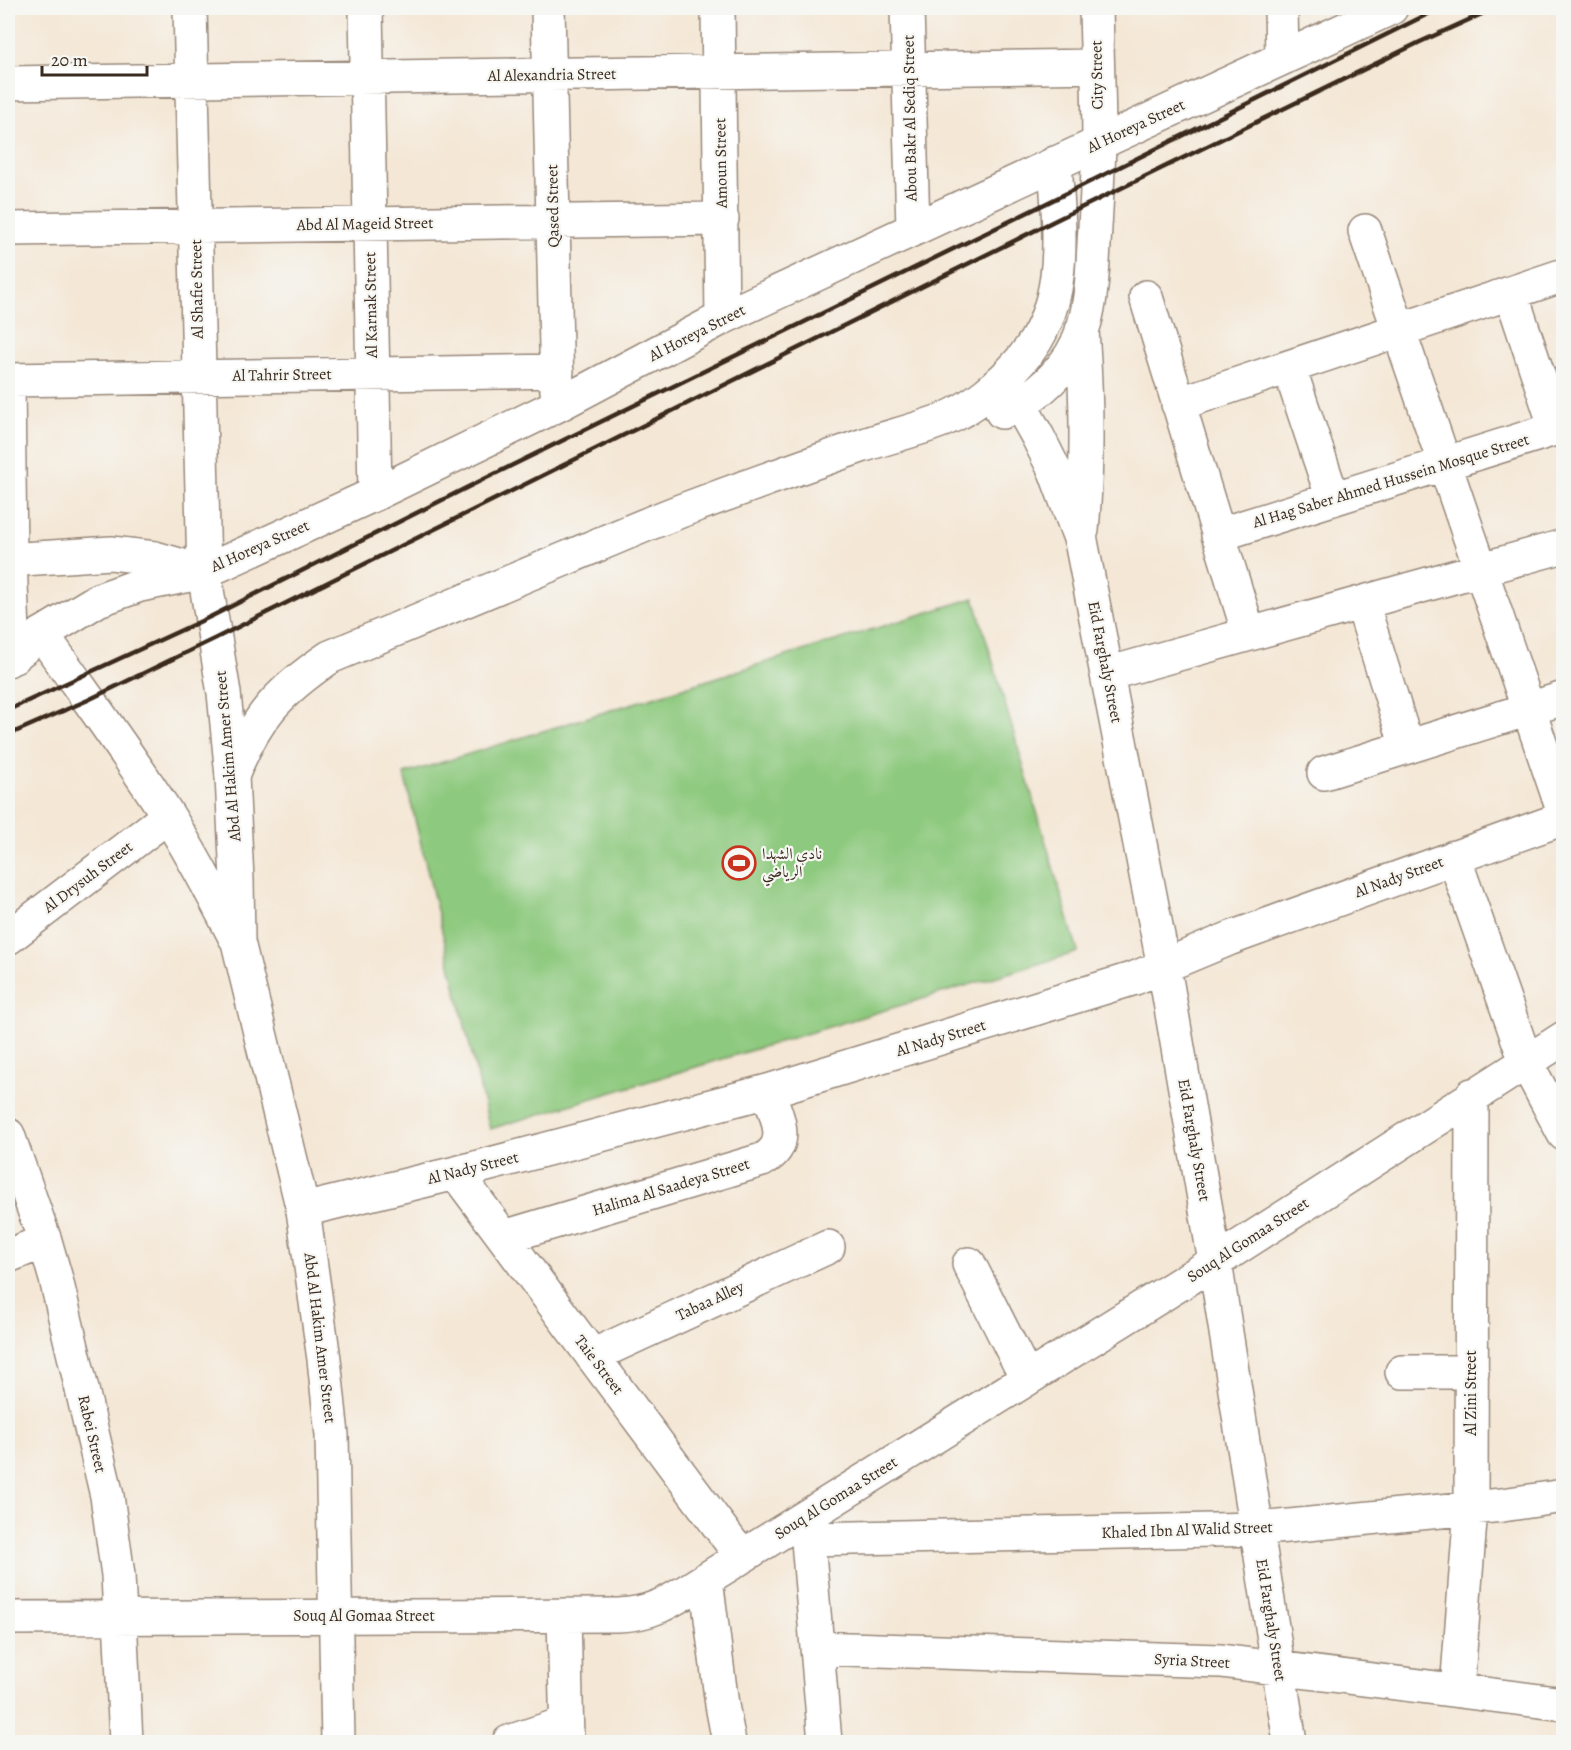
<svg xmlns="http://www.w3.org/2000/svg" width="1571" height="1750" viewBox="0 0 1571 1750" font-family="Alegreya,Amiri,serif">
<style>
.green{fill:#8dc97e;stroke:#647a4e;stroke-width:1.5}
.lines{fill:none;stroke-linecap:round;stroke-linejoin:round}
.street-casing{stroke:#98887a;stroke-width:36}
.secondary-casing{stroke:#98887a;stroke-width:36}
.primary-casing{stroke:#98887a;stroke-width:36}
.street{stroke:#fff;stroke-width:33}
.secondary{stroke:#fff;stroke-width:33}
.primary{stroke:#fff;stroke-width:33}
.rail{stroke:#3b2a1e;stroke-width:4.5}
.labels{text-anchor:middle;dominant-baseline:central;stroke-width:4.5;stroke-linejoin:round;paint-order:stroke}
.street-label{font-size:16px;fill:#3b2a1e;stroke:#f6f6f2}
.poi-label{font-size:16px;fill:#3b2a1e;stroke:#f6f6f2;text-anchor:start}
</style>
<rect width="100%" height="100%" fill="#f6f6f2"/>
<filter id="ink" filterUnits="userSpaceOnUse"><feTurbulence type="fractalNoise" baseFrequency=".0167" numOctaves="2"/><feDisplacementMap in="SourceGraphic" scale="12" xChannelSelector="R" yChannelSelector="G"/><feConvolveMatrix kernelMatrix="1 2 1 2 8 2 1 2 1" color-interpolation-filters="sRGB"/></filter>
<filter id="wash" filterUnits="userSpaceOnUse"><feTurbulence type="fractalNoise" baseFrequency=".008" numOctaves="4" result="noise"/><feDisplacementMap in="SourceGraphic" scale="24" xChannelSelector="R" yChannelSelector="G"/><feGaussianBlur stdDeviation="1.35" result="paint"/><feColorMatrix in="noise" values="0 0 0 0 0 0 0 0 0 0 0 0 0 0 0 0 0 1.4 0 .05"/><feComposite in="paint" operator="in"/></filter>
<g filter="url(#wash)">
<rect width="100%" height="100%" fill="#f4e7d5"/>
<path class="green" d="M974 598 1078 952 490 1129 404 774Z"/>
</g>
<g filter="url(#ink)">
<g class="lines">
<g class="street-casing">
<path id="street" d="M190 8 204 572
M366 8 375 494
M548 8 557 391
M718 8 722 318
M907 8 913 229
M1281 8 1282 58
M8 83 1097 66
M8 229 722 219
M1365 231 1564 813
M1511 293 1556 429
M1146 297 1249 634
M1082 330C1087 397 1088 463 1082 530
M1289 367 1333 499
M1005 378 1038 437 1055 471 1081 541 1164 967 1215 1262 1290 1742
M8 380 557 371
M8 383 10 560 14 657
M1178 404 1564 275
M1002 412C1031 400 1054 381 1071 355 1091 323 1092 281 1094 244 1096 211 1098 178 1099 144 1099 99 1097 53 1096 8
M1218 535 1564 426
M1362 603 1407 747
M1107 674 1564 546
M1324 773 1564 698
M232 776C255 718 278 692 330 657 409 624 488 591 567 558 605 542 644 525 683 510 742 488 801 467 861 446 888 437 917 430 943 420 973 408 1003 382 1023 358 1070 304 1059 229 1055 163
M1454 857 1526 1062 1564 1134
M8 938 168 816
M8 1135 45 1241 56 1279 107 1496 118 1575 126 1742
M456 1173 742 1557
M303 1210 456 1173 768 1091 1135 978 1231 938 1564 818
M504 1237 762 1160C793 1144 776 1116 768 1091
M8 1256 45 1241
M969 1264 1027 1379
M592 1356 828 1247
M1402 1372H1472
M806 1517 825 1742
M808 1539 1258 1529 1502 1505 1564 1496
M706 1579 722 1705 729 1742
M564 1615 567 1742
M8 1618 618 1615C656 1614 675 1598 706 1579L1215 1262 1564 1038
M817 1648 1221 1661 1564 1704
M1457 1690 1471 1508 1472 1095
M509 1742 566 1723"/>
</g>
<g class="secondary-casing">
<path id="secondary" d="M8 560 111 553 155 558 204 572 224 693 232 776 237 880 238 942 303 1210 324 1359 332 1435 338 1742
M42 634C84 694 128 753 167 814 192 854 214 896 235 937"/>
</g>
<g class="primary-casing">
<path id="primary" d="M8 660 42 634 98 600 140 585 204 572 375 494 558 405 722 318 1391 8"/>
</g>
<use href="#street" class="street"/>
<use href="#secondary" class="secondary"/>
<use href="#primary" class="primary"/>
<path class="rail" d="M8 710 212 616 468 487 1057 198 1440 8
M8 735 88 700 216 638 1058 219 1420 42 1495 8"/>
</g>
</g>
<defs>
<g id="stadium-ring" transform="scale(1.725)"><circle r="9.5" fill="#f6f6f2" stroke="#c8321e" stroke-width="1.5"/><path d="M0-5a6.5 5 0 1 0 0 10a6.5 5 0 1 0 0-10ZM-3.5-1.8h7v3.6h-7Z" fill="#c8321e"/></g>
</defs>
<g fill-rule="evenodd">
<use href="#stadium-ring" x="739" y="863"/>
</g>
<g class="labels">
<g class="street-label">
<text transform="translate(552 75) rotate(-1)">Al Alexandria Street</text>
<text transform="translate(1097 75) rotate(-91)">City Street</text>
<text transform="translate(910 118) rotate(-91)">Abou Bakr Al Sediq Street</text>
<text transform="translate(1136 126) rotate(-25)">Al Horeya Street</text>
<text transform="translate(721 163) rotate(-91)">Amoun Street</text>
<text transform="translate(553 206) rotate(-91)">Qased Street</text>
<text transform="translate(365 224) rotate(-1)">Abd Al Mageid Street</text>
<text transform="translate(197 289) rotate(-91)">Al Shafie Street</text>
<text transform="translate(371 305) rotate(-91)">Al Karnak Street</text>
<text transform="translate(697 333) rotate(-27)">Al Horeya Street</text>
<text transform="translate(282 375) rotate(-1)">Al Tahrir Street</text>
<text transform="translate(1391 481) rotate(-17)">Al Hag Saber Ahmed Hussein Mosque Street</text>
<text transform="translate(260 546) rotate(-24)">Al Horeya Street</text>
<text transform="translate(1105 662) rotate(79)">Eid Farghaly Street</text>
<text transform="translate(228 756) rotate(-95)">Abd Al Hakim Amer Street</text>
<text transform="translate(88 877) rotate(-37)">Al Drysuh Street</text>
<text transform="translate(1399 877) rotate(-20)">Al Nady Street</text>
<text transform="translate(941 1038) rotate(-17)">Al Nady Street</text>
<text transform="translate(1194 1140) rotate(80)">Eid Farghaly Street</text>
<text transform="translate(473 1168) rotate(-14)">Al Nady Street</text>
<text transform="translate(671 1187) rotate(-17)">Halima Al Saadeya Street</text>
<text transform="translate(1248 1240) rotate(-33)">Souq Al Gomaa Street</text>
<text transform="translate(710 1301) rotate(-25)">Tabaa Alley</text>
<text transform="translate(320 1338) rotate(83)">Abd Al Hakim Amer Street</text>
<text transform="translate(599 1365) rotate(53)">Taie Street</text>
<text transform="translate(1471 1393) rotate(-90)">Al Zini Street</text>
<text transform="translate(92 1434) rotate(77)">Rabei Street</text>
<text transform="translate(836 1498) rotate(-32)">Souq Al Gomaa Street</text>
<text transform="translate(1187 1530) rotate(-2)">Khaled Ibn Al Walid Street</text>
<text x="364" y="1616">Souq Al Gomaa Street</text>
<text transform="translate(1271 1620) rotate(81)">Eid Farghaly Street</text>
<text transform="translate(1192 1661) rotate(3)">Syria Street</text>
</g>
<g class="poi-label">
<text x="762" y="854">نادي الشهدا<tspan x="762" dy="18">الرياضي</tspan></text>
</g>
</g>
<rect width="1571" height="1750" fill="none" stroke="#f6f6f2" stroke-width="30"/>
<path d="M42 66v9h105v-9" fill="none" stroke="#3b2a1e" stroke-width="3"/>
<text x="51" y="66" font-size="18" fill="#3b2a1e" stroke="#f6f6f2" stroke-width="4.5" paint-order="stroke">20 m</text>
</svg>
